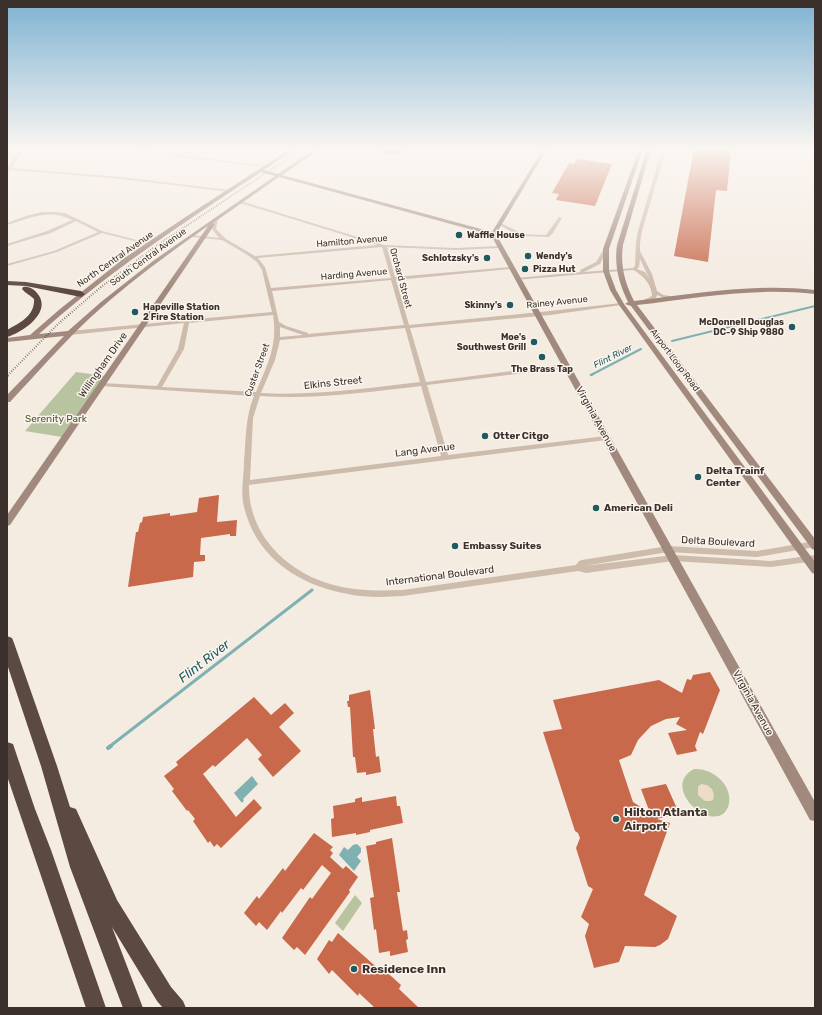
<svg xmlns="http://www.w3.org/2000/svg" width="822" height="1015" viewBox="0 0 822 1015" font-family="Rubik,sans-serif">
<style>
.green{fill:#b8c4a0}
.plaza{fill:#ecdcc8}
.water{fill:#7fb0b2}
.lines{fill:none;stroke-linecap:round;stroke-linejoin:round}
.stream-far3{stroke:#7fb0b2;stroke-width:2}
.stream-far2{stroke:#7fb0b2;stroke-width:2.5}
.stream-far1{stroke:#7fb0b2;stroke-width:3}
.stream{stroke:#7fb0b2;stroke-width:4}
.building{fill:#c8694b}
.street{fill:#cdbbac;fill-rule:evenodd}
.secondary{fill:#a18a7d;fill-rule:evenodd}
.highway{fill:#5c4a42;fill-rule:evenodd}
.rail-far2{stroke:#3b302b;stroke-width:1.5;stroke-dasharray:0.5 1.5;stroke-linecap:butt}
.rail-far1{stroke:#3b302b;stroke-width:2;stroke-dasharray:0.5 2;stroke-linecap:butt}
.rail{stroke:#3b302b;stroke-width:2.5;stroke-dasharray:1 3;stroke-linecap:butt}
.poi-dot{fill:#1f5a5e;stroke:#fbf5ee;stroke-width:1.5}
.labels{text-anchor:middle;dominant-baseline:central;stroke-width:3;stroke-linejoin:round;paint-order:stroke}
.far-poi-label{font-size:9px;font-weight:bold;fill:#3b302b;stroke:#fbf5ee;text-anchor:start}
.far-street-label{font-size:9px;fill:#3b302b;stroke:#fbf5ee}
.far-water-label{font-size:9px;font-style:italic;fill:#1f5a5e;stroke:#fbf5ee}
.street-label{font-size:10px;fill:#3b302b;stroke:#fbf5ee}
.park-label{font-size:10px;fill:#4a5a2e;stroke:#fbf5ee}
.poi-label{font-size:10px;font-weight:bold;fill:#3b302b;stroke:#fbf5ee;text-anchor:start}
.near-poi-label{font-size:12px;font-weight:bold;fill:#3b302b;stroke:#fbf5ee;text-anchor:start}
.near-water-label{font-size:13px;font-style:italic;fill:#1f5a5e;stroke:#fbf5ee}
</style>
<rect width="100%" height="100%" fill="#f4ebe1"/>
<path class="green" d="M76 372 105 376 62 437 25 431Z
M694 769C713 768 735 786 728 807 716 837 658 788 694 769Z
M355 895 362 903 343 931 335 923Z"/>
<path class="plaza" d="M701 784 707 785 712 789 714 795 713 800 711 801H705L698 795V787Z"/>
<path class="water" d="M252 776 258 784 243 799 244 800 242 803 234 793Z
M357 844 361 848V852L357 857 361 861 354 871 339 855 344 847 348 850 353 845Z"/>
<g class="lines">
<path class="stream-far3" d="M672 341 815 306
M591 375 641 349"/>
<path class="stream-far2" d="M591 375 593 374"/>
<path class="stream-far1" d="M109 747 312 590"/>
<path class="stream" d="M108 748 111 746"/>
</g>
<path class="building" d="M382 149H405L397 155 382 153Z
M694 149H731L727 191 716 190 708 262 674 256Z
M577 159 612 164 595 206 556 200 559 194 552 193 569 163 574 164Z
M219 495 217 522 237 520 236 536H230V534L201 538 200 555H205V561L194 562 193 577 128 587 136 532H138L140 523 142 522 143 517 170 513V516L197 512 199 498Z
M710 672 720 690 703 734 700 732 695 746 697 751 677 755 668 733 687 730 676 724 680 717 666 719 651 726 638 740 631 755 619 760 633 802 650 813 641 789 666 784 679 813 657 819 670 823 644 895 677 916 668 939 660 945 655 947 625 946 619 962 594 968 585 936 589 924 581 917 593 889 588 886 576 848 580 838 578 833 575 831 543 732 562 729 553 700 659 680 682 693 687 679 691 680 693 675Z
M370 690 375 729H373L376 757 379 756 381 772 366 775V772L357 773 355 757H353L350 707H348L347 701H349V695Z
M254 697 271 715 285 703 294 713 279 727 301 751 273 777 258 759 262 755 247 738 215 767 213 765 203 774 236 817 254 799 262 808 221 848 217 844 214 847 210 841 208 843 193 821 195 819 188 810 187 811 172 791 174 789 164 776 178 765 176 762Z
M396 796 397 806H400L403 823 370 830V832L356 835V833L332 837 331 819 334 818 333 806 355 802V799L362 797V802Z
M314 833 333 847 330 850 333 853 330 857 343 869 346 866 358 877 349 890 350 892 305 955 297 947 294 950 282 938 310 897 312 899 331 873 322 865 303 890 301 888 282 913 281 911 267 930 259 922 256 926 244 913 257 896 259 899 283 868 285 871Z
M392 838 400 892H397L403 931 407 930 408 939 406 940 408 952 390 956V951L379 953 376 929 374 930 370 898 374 897 366 846 376 844V842Z
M338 933 382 972 381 967 401 985 399 989 419 1008H375L359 993 358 996 332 970 329 974 317 959 329 940 332 942Z"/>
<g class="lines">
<path class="street" d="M20 149H24L12 168 121 177 230 190 232 191 230 192 121 179 11 170 7 174V169Z
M115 149H128L269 166 267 167Z
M662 149H666L642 231 640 243V251L652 274 657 291 663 295 677 297V299L662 297 657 295 656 298 646 303H642V301L652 296C652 285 643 275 633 270L515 280V278H517L581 272 580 271V270L596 262 604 249 606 248 608 249 600 264 584 272 633 268 635 266 636 243 638 231ZM640 259 649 278 645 272 637 269 639 267Z
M241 201 384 245 456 248 501 246V248H499L456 250 387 247 395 277 511 267 513 268 511 269 396 280 409 325 550 311 621 303 623 304 621 305 550 315 410 328 426 382 566 364 569 366 566 368 427 385 448 455 606 436 609 438 606 440 249 485C248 534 286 571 330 584 354 591 379 591 403 590L576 565 579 561 582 560 668 546 757 551 815 541V547L757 557 668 552 584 566 673 555 771 561 815 555V561L771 567 673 561 586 573 578 571 403 596C385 597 366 598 348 594 297 585 253 555 243 502 241 489 244 475 244 462 246 439 245 418 254 396L100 386V384L102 383 157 386 178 349 184 323 70 335 67 333 70 331 272 312 262 270 257 262 246 254 222 240 192 237 190 236 192 235 219 238 212 229 215 218 218 219 216 229 226 239 255 256 377 245 240 203 239 202ZM382 247 391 278 271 288 265 267 258 258ZM391 280 404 325 308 334V333L286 326 279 322 272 291ZM273 315C278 346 267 365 256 392L162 387 184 349 189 323ZM280 327 303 335 280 337ZM405 328 420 382C368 388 314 396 261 393L275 360 280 340ZM421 386 441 456 250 480 253 418 260 396C314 400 368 392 421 386Z
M42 212H56L65 213 102 231 152 244 150 245 102 233 57 252 7 266V264L54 251 98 232 76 221 51 233 7 246V244L47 231 72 220C48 208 31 218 7 225V223L26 216Z
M559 217 562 218 553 233 549 237 493 235 491 234 493 233 515 234 498 224V222H499L519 232V234L546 235Z"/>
<path class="secondary" d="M290 149H295L264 170 278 174 315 149H320L282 175 492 232 543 149H547L496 234 815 802V821L810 820 491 235 279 177 213 223 215 224 10 525 7 526V515L208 226C168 254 128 283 92 316 63 343 37 373 10 402H7V395L64 336 7 342V338L30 335 60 309 123 259 190 214ZM261 172 275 176 153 261 101 302 68 331 39 334C107 273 184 222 261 172Z
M639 149H643L609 249V271L616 290 624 304 815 562V574L812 573 619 305 610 290 603 271V249Z
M647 149H651L623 245C620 266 625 283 634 301 695 294 754 283 815 290V294C755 287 697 298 637 305L815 539V550L812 549 631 306 625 304 628 302C619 283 614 266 617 245Z"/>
<path class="highway" d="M7 281 26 282 81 291 85 294 81 297 26 286 7 285Z
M23 287C28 286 34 289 37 293 53 311 24 332 7 337V330C20 323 35 316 34 299 30 295 25 293 22 289Z
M7 636 12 638 14 643 57 766 70 807 76 809 117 900 171 987 183 1001 186 1008H163L157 1001 112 927 143 1008H123L70 867 41 766 7 664Z
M7 742 13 744 15 750 35 809 51 850 106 1008H86L7 776Z"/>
<path class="rail-far2" d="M153 248 302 149"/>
<path class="rail-far1" d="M8 375 58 324 101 287 155 247"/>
<path class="rail" d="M7 376 9 374"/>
</g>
<linearGradient id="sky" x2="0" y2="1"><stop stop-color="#7eb2d2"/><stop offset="0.51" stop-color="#faf6f2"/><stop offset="1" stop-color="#faf6f2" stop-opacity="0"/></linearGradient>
<rect width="822" height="291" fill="url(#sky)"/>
<g class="poi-dot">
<circle cx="459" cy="235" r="4"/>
<circle cx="528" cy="256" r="4"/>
<circle cx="487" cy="258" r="4"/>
<circle cx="525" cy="269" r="4"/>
<circle cx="510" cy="305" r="4"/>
<circle cx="135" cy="312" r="4"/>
<circle cx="792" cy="327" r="4"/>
<circle cx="534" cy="342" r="4"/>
<circle cx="542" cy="357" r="4"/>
<circle cx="485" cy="436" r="4"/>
<circle cx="698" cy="477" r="4"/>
<circle cx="596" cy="508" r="4"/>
<circle cx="455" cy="546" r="4"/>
<circle cx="616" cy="819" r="4"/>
<circle cx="354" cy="969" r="4"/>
</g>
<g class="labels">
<g class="far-poi-label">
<text x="467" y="235">Waffle House</text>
<text x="536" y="256">Wendy's</text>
<text x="479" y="258" text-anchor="end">Schlotzsky's</text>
<text x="533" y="269">Pizza Hut</text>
<text x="502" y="305" text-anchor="end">Skinny's</text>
<text x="143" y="307">Hapeville Station<tspan x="143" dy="10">2 Fire Station</tspan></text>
<text x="784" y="322" text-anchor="end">McDonnell Douglas<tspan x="784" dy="10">DC-9 Ship 9880</tspan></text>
<text x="526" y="337" text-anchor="end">Moe's<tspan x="526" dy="10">Southwest Grill</tspan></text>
<text x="542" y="369" text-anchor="middle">The Brass Tap</text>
</g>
<g class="far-street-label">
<text transform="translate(352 241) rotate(-5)">Hamilton Avenue</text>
<text transform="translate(148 257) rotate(-36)">South Central Avenue</text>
<text transform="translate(115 259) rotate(-35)">North Central Avenue</text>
<text transform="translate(354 274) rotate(-5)">Harding Avenue</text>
<text transform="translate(401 278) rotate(75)">Orchard Street</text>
<text transform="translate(557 302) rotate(-6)">Rainey Avenue</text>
<text transform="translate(675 360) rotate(53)">Airport Loop Road</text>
<text transform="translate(257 370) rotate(-70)">Custer Street</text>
</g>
<g class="far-water-label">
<text transform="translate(613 356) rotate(-27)">Flint River</text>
</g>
<g class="street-label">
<text transform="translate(103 365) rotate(-55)">Willingham Drive</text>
<text transform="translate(333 383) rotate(-6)">Elkins Street</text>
<text transform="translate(596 419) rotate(61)">Virginia Avenue</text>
<text transform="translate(425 450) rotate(-7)">Lang Avenue</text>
<text transform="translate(718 542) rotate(3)">Delta Boulevard</text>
<text transform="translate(440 576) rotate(-7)">International Boulevard</text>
<text transform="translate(753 703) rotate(61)">Virginia Avenue</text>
</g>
<g class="park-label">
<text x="56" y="419">Serenity Park</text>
</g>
<g class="poi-label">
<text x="493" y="436">Otter Citgo</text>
<text x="706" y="471">Delta Trainf<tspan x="706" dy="12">Center</tspan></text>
<text x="604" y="508">American Deli</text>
<text x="463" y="546">Embassy Suites</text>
</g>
<g class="near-poi-label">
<text x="624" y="812">Hilton Atlanta<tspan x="624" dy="14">Airport</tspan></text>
<text x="362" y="969">Residence Inn</text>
</g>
<g class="near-water-label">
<text transform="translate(204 661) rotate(-38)">Flint River</text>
</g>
</g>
<rect width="822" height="1015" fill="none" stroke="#3b302b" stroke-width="16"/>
</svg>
